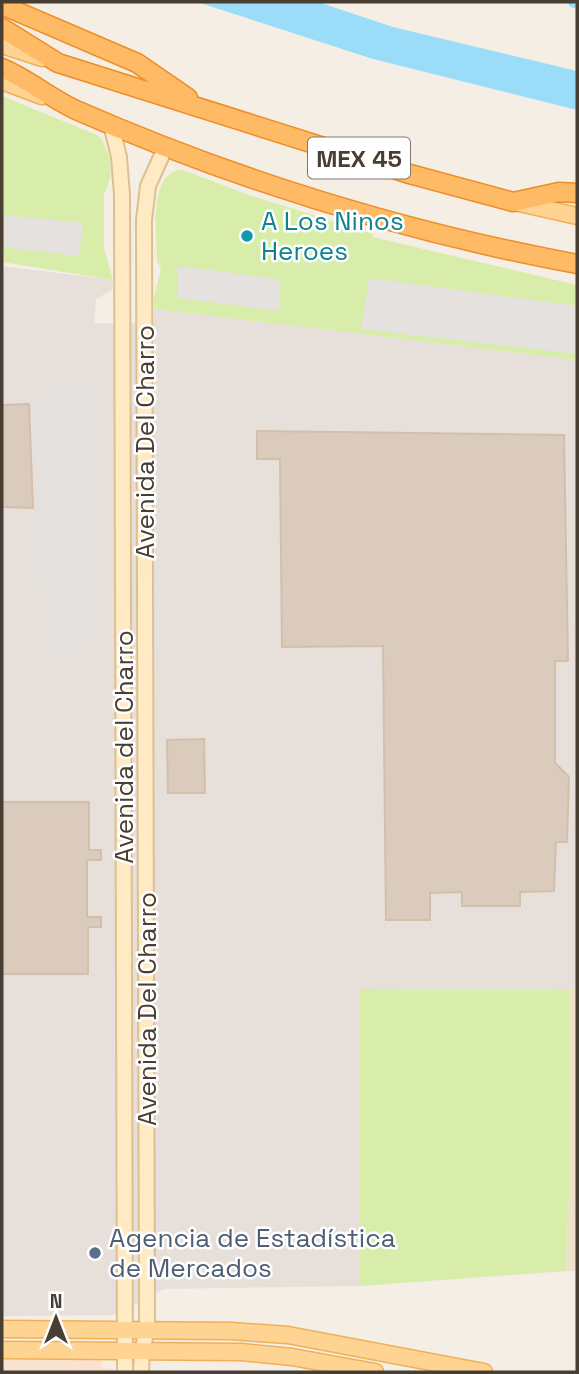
<svg xmlns="http://www.w3.org/2000/svg" width="579" height="1374" viewBox="0 0 579 1374" font-family="'Space Grotesk',sans-serif">
<style>
.commercial{fill:#f9e2ce}
.industrial{fill:#e6dfda}
.education{fill:#efe2cd}
.green{fill:#d7eda9}
.parking{fill:#e5e1de}
.water{fill:#9bddf8}
.lines{fill:none;stroke-linecap:round;stroke-linejoin:round}
.canal{stroke:#9bddf8;stroke-width:12}
.building{fill:#dacbbc;stroke:#d3bfac;stroke-width:2}
.secondary-casing{stroke:#ddc092;stroke-width:18}
.primary-casing{stroke:#f0b057;stroke-width:19}
.highway-casing{stroke:#ee8d26;stroke-width:21}
.secondary{stroke:#ffeac4;stroke-width:14}
.primary{stroke:#ffd493;stroke-width:16}
.highway{stroke:#ffba65;stroke-width:18}
.culture-dot{fill:#0f9aa8;stroke:#fff;stroke-width:2.5}
.service-dot{fill:#5c6f8a;stroke:#fff;stroke-width:2.5}
.labels{text-anchor:middle;dominant-baseline:central;stroke-width:5;stroke-linejoin:round;paint-order:stroke}
.shield{fill:#fff;stroke:#7f7871;stroke-width:2}
.shield-label{font-size:24px;font-weight:bold;fill:#483e34}
.culture-label{font-size:26px;fill:#0d838f;stroke:#fff;text-anchor:start}
.street-label{font-size:26px;fill:#483e34;stroke:#fff}
.service-label{font-size:26px;fill:#4e5e75;stroke:#fff;text-anchor:start}
</style>
<rect width="100%" height="100%" fill="#f4eee5"/>
<path class="commercial" d="M51 1359 102 1360V1367L117 1370V1372H2V1360Z"/>
<path class="industrial" d="M2 266 113 280 112 290 96 299 94 323H154V309L577 360V990L359 989 360 1286 164 1289 114 1315 2 1316Z"/>
<path class="education" d="M569 990H577V1271H566L569 1187Z"/>
<path class="green" d="M2 96 97 135 102 140 109 156 111 176 104 195V248L113 280 2 262Z
M177 170H183L249 195 373 234 372 237 577 285V360L154 309V297L161 269 157 261C157 236 148 181 177 170Z
M359 989 569 990V1187L566 1271 360 1286Z"/>
<path class="parking" d="M2 215 83 223 79 256 2 247Z
M178 266 280 279V311L178 298Z
M369 278 577 306V354L361 329Z
M36 390 97 391 100 647 40 649Z"/>
<path class="water" d="M197 2H318L393 27 577 71V110L373 59Z"/>
<g class="lines">
<path class="canal" d="M574 2H577"/>
</g>
<path class="building" d="M29 404 33 508 2 507V405Z
M257 431 564 435 568 661H555V763L569 777 567 842H556L554 891 520 892V906H462V892L430 893V920H386L383 646 282 647 280 459H257Z
M204 739 205 793H168L167 740Z
M2 802H89V850H101V860H87V917H101V927H88V974H2Z"/>
<g class="lines">
<g class="secondary-casing">
<path id="secondary" d="M111 124 119 157 122 195 125 1372
M141 1372 142 1351 147 1330 144 220 148 186 166 146"/>
</g>
<g class="primary-casing">
<path id="primary" d="M2 45 42 58
M2 81 42 96
M515 202 577 216
M2 1329 231 1331 288 1335 484 1372
M2 1350 241 1352 292 1357 375 1372"/>
</g>
<g class="highway-casing">
<path id="highway" d="M2 5 137 63 188 98
M2 28 58 63 406 173 513 202 559 192 577 193
M2 68C28 79 50 98 76 110 236 180 405 232 577 264"/>
</g>
<use href="#secondary" class="secondary"/>
<use href="#primary" class="primary"/>
<use href="#highway" class="highway"/>
</g>
<circle class="culture-dot" cx="247" cy="236" r="7"/>
<circle class="service-dot" cx="95" cy="1253" r="7"/>
<g class="labels">
<rect class="shield" x="308" y="137.5" width="102" height="41" rx="5"/>
<g class="shield-label">
<text x="359" y="158">MEX 45</text>
</g>
<g class="culture-label">
<text x="261" y="221">A Los Ninos<tspan x="261" dy="30">Heroes</tspan></text>
</g>
<g class="street-label">
<text transform="translate(145 442) rotate(-90)">Avenida Del Charro</text>
<text transform="translate(124 747) rotate(-90)">Avenida del Charro</text>
<text transform="translate(147 1009) rotate(-90)">Avenida Del Charro</text>
</g>
<g class="service-label">
<text x="109" y="1238">Agencia de Estadística<tspan x="109" dy="30">de Mercados</tspan></text>
</g>
</g>
<rect width="579" height="1374" fill="none" stroke="#483e34" stroke-width="7"/>
<g transform="translate(56 1318)" stroke="#ffffff" stroke-width="5" paint-order="stroke">
<path d="M0-5L12 26L0 18L-12 26Z" fill="#483e34"/>
<text y="-10" font-size="19" font-weight="bold" text-anchor="middle" fill="#483e34">N</text>
</g>
</svg>
